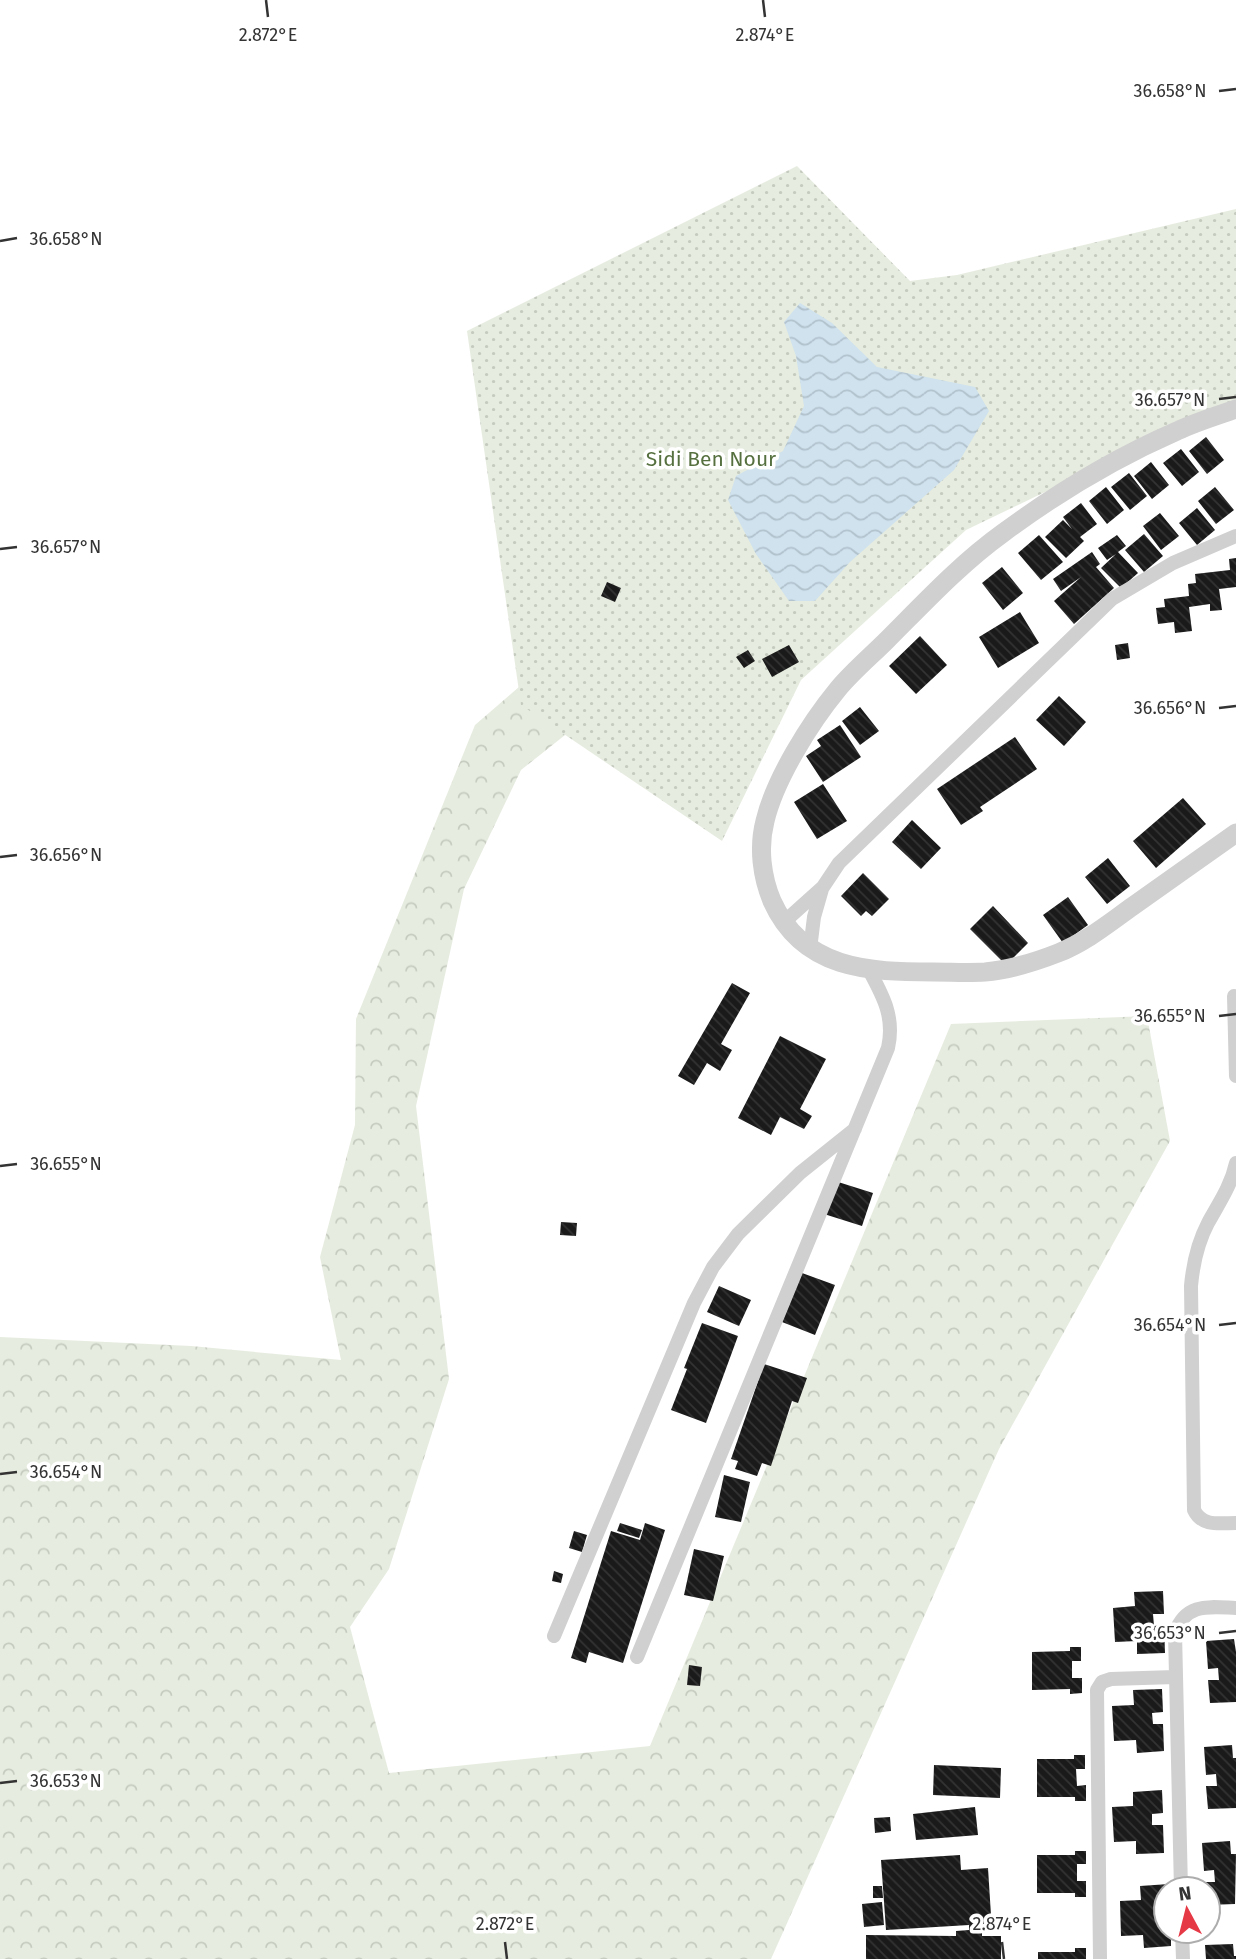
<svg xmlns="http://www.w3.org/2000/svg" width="1236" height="1959" viewBox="0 0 1236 1959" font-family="'Fira Sans',sans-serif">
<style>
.forest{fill:url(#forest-crowns)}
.park{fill:url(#park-dots)}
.water{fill:url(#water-waves)}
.building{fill:url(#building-back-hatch)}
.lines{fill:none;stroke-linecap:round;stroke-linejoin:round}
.minor{stroke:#d0d0d0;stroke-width:14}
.tertiary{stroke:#d0d0d0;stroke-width:19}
.ticks{fill:none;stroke:#333;stroke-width:2.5}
.labels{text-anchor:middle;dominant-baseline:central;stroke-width:7;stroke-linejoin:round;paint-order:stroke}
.park-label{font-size:21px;fill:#56703f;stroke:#fff}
.ticks-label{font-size:18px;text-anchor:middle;fill:#333;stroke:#fff;stroke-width:7;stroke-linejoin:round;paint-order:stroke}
</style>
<defs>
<pattern id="forest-crowns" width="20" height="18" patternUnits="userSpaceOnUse" patternTransform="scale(1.75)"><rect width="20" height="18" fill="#e6ecdf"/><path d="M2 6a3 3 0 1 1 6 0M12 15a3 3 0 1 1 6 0" fill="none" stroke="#c6cbc0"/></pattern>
<pattern id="park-dots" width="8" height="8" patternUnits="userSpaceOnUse" patternTransform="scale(1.75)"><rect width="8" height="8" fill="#e6ecdf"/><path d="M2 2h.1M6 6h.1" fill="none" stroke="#c6cbc0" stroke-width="1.8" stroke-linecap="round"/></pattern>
<pattern id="water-waves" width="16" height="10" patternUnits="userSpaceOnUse" patternTransform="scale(1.75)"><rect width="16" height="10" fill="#cfe2ee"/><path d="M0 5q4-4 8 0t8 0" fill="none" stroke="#b2c2cd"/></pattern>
<pattern id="building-back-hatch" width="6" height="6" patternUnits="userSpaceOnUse" patternTransform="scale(1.75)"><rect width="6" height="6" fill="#1a1a1a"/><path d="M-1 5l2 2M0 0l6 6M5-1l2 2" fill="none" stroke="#333"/></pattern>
</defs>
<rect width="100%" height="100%" fill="#fff"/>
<path class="forest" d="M730 604 521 770 464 889 416 1106 449 1379 389 1569 350 1627 389 1773 650 1746 951 1024 1147 1016 1170 1141 999 1449 771 1959H0V1337L191 1346 341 1360 320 1257 355 1125 356 1019 475 725 610 608Z"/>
<path class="park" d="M797 166 910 281 957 275 1236 209V400L966 530 801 680 722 841 521 705 467 331Z"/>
<path class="water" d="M800 303 832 323 877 367 975 387 989 411 954 470 850 562 815 601H789L756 554 728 500 736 476 783 451 804 406 796 356 784 322Z"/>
<path class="building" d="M1206 437 1224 460 1207 474 1189 451Z
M1181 449 1199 472 1182 486 1163 463Z
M1151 462 1169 485 1152 499 1134 476Z
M1129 473 1147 496 1130 510 1111 487Z
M1106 487 1124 510 1107 524 1089 501Z
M1215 487 1234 510 1216 524 1198 501Z
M1081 503 1097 524 1080 537 1084 541 1066 558 1045 537 1063 520 1072 529 1063 517Z
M1197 508 1215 530 1197 545 1179 523Z
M1160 513 1179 536 1161 550 1143 526Z
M1144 534 1163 556 1144 572 1125 550Z
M1039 535 1063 562 1041 580 1018 553Z
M1117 535 1126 546 1118 552 1138 573 1121 588 1101 568 1116 554 1107 560 1098 548Z
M1092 552 1100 564 1096 567 1114 588 1074 624 1054 601 1081 577 1061 591 1053 579Z
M1236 558V587L1219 589 1222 610 1210 611V604L1189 607 1192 631 1175 633 1174 622 1158 624 1156 608 1165 607 1164 599 1189 596 1188 584 1196 583 1195 574 1230 570 1229 559Z
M1002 567 1023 593 1003 610 982 583Z
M607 582 621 588 615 602 601 596Z
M1020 612 1039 643 998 668 979 637Z
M920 636 947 665 916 694 889 666Z
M1128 643 1130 658 1117 660 1115 645Z
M789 645 799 662 772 677 762 659Z
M748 650 755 661 744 668 736 657Z
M1059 696 1086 722 1064 746 1036 720Z
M860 707 879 731 860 745 842 721Z
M840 725 861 757 823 782 806 756 821 746 817 740Z
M1015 737 1037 769 980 807 983 811 961 825 937 789Z
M823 784 847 821 817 839 794 802Z
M1183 798 1206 824 1156 868 1133 841Z
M912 820 941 848 921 869 892 842Z
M1108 858 1130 886 1107 904 1085 877Z
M863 873 889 899 872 916 866 911 861 916 841 896Z
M1068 897 1088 925 1063 943 1043 915Z
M993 906 1028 943 1006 965 970 929Z
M732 983 750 993 721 1044 732 1050 720 1071 707 1063 694 1085 678 1076Z
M780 1036 826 1059 800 1109 812 1116 804 1129 780 1117 771 1135 738 1118Z
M835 1181 873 1193 862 1226 824 1214Z
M561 1222 577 1223 576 1236 560 1235Z
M802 1273 835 1285 815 1335 782 1322Z
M719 1286 751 1300 739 1326 707 1312Z
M702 1323 738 1336 706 1423 671 1410 687 1369 684 1368Z
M764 1364 807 1378 798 1403 792 1401 771 1466 762 1463 757 1476 735 1469 738 1461 731 1459Z
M724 1475 750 1482 741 1522 715 1517Z
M620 1523 642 1530 639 1538 617 1531Z
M645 1523 665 1530 623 1663 589 1652 586 1663 571 1658 611 1531 640 1540Z
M574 1531 587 1535 582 1552 569 1548Z
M694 1549 724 1556 713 1601 684 1595Z
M554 1571 563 1574 561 1583 552 1581Z
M1163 1591 1164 1614H1153L1154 1626 1164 1625 1165 1653 1137 1654V1641L1115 1642 1113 1608 1135 1606 1134 1592Z
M1234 1639 1236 1652V1702L1210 1703 1208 1680H1219L1218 1668 1208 1669 1206 1641Z
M1070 1647H1081V1661H1072V1678H1082V1693L1070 1694V1689L1032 1690V1652L1070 1651Z
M689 1665 702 1667 700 1686 687 1685Z
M1162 1689 1163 1712 1152 1713 1153 1724H1163L1164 1751 1137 1753 1136 1740 1114 1741 1112 1706 1134 1705 1133 1690Z
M1232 1745 1233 1758H1236V1808L1208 1809 1206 1786H1217L1216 1774 1206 1775 1204 1747Z
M1074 1755H1085V1769H1076L1077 1786 1086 1785V1801H1075V1797H1037V1759H1074Z
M934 1765 1001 1768 1000 1798 933 1795Z
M1162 1790 1163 1813 1152 1814V1825H1163L1164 1853 1136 1854V1841L1114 1842 1112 1807 1133 1806V1792Z
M975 1807 978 1835 916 1840 913 1814Z
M890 1817 891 1831 875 1833 874 1818Z
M1230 1841 1231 1854H1236L1235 1904 1208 1905V1889H1205L1204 1882H1215L1214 1870 1204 1871 1202 1843Z
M1075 1851H1086V1864H1077V1881H1086V1897H1075V1893H1037V1855H1075Z
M960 1855 961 1870 988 1868 992 1931 982 1932V1936H1001V1959H866V1935L956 1936V1931L969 1930V1925L886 1930 881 1860Z
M1169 1884V1889H1166V1907L1159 1908 1160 1919H1166V1931H1171V1946L1144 1948 1143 1935 1121 1936 1120 1901 1141 1900 1140 1886Z
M873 1886H882L883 1898H873Z
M882 1902 884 1925 864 1927 862 1904Z
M1233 1944 1234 1956H1236V1959H1206L1205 1945Z
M1075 1948H1086V1959H1038V1952H1075Z"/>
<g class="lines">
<path class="minor" d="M784 922 823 887 839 863 1112 599 1173 563 1236 536
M810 949 814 917 822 889
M1234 996 1236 1076
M1236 1163C1231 1186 1219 1203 1208 1223 1198 1242 1193 1264 1191 1286L1194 1510C1202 1527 1220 1523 1236 1523
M554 1636 694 1303 713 1267 738 1234 800 1173 855 1129
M637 1657 888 1048C895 1017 883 996 869 970
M1181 1889 1175 1633C1186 1602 1210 1607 1236 1608
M1182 1931 1183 1959
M1100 1959 1097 1690 1102 1682 1111 1679 1175 1677"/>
<path class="tertiary" d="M1236 409C1216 416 1196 422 1177 431 1115 458 1057 493 1003 533 960 564 924 603 887 640 871 656 852 672 838 689 810 723 775 779 765 821 758 848 762 877 772 901 803 970 869 972 934 972 951 972 968 973 985 972 1009 970 1035 962 1058 953 1086 942 1109 923 1133 906 1167 882 1202 857 1236 833"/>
</g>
<path class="ticks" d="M266 0 268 17M763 0 765 17M1219 91 1236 89M0 241 17 238M1219 399 1236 397M0 549 17 547M1219 708 1236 706M0 857 17 855M1219 1016 1236 1014M0 1166 17 1164M1219 1325 1236 1323M0 1474 17 1472M1219 1633 1236 1631M0 1783 17 1781M505 1942 507 1959M1002 1942 1004 1959"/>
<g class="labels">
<g class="park-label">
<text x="711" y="459">Sidi Ben Nour</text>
</g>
</g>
<g class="ticks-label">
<text x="268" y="41">2.872°E</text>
<text x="765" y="41">2.874°E</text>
<text x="1170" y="97">36.658°N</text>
<text x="66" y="245">36.658°N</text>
<text x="1170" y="406">36.657°N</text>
<text x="66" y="553">36.657°N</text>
<text x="1170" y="714">36.656°N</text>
<text x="66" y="861">36.656°N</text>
<text x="1170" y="1022">36.655°N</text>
<text x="66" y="1170">36.655°N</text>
<text x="1170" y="1331">36.654°N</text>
<text x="66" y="1478">36.654°N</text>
<text x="1170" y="1639">36.653°N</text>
<text x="66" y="1787">36.653°N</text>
<text x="505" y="1930">2.872°E</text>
<text x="1002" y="1930">2.874°E</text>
</g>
<g transform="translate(1187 1910) rotate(353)"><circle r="33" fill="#ffffff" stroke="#adadad" stroke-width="2"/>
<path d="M0-5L12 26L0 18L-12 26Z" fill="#e63946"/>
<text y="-10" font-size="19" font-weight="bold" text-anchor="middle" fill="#333333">N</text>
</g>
</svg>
